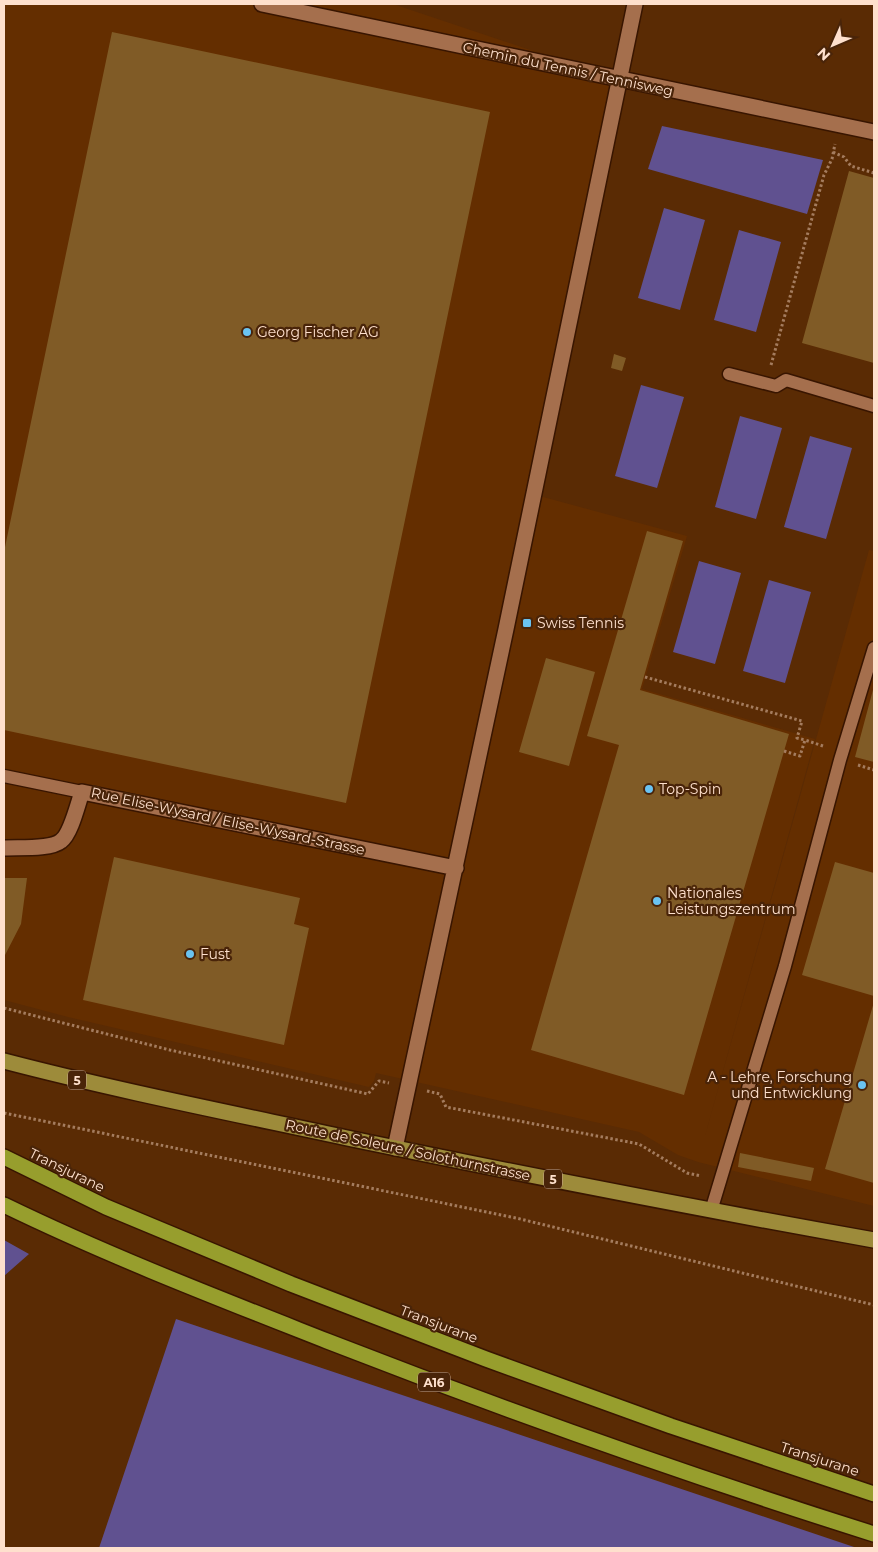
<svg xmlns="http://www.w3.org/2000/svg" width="878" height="1552" viewBox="0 0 878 1552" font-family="Montserrat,sans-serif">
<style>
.built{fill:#642e00}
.green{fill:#605190}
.building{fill:#805b26}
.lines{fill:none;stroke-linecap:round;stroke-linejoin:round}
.lane-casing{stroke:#381500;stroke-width:15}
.street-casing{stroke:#381500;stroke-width:18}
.primary-casing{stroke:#381500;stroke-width:18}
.highway-casing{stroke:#381500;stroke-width:18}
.path{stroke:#a47c5e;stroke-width:3;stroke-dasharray:2.5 2.5;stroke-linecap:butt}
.lane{stroke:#a56f4d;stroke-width:12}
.street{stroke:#a56f4d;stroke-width:15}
.primary{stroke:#9d8b3a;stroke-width:15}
.highway{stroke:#979e2d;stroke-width:15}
.poi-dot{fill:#6ac3f1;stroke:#492409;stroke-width:2}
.labels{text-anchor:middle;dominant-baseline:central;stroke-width:4.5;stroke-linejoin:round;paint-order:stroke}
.shield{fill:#492409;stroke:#c8a892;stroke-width:1}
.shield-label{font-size:12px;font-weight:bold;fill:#fee0cd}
.street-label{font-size:14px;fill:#fee0cd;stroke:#492409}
.poi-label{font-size:14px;fill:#fee0cd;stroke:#492409;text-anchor:start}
</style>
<rect width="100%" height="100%" fill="#5a2b04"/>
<path class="built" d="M4 4H393L620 80 532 494 687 536 642 689 815 739 703 1143 869 550 874 551V1206L698 1162 678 1155 639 1132 376 1073 374 1081 369 1087 68 1017 4 1000Z"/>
<path class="green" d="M662 126 823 160 807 214 648 169Z
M664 208 705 220 680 310 638 298Z
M739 230 781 242 756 332 714 320Z
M641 385 684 397 657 488 615 476Z
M740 416 782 428 756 519 715 507Z
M810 436 852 448 826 539 784 527Z
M699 561 741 573 715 664 673 652Z
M769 580 811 592 785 683 743 671Z
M4 1240 29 1254 4 1276Z
M176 1319 857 1548H99Z"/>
<path class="building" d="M112 32 490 112 346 803 4 730V552Z
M849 171 874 178V363L802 343Z
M614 354 626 358 622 371 611 368Z
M647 531 683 541 640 690 789 734 684 1095 531 1050 619 745 587 736Z
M546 658 595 672 569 766 519 752Z
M874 686V762L855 757Z
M114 857 300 898 294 924 309 928 284 1045 83 1000Z
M835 862 874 873V996L802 975Z
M4 878H27L21 924 4 957Z
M874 1002V1183L825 1169Z
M740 1153 814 1168 811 1181 738 1167Z"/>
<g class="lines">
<g class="lane-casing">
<path id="lane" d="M729 374 776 386 786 380 874 406
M4 776 82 792
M711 1211 785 966 840 760 874 648"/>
</g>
<g class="street-casing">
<path id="street" d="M262 4 874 132
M4 848C18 847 50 850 61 841 71 834 78 803 82 792L456 868
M395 1148 506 629 635 4"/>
</g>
<g class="primary-casing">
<path id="primary" d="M4 1061C119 1091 236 1114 352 1139 526 1175 700 1209 874 1240"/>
</g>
<g class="highway-casing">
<path id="highway" d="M4 1157 106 1207 291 1284 486 1359 671 1426 874 1494
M4 1205C109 1256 218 1298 327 1341 507 1411 690 1476 874 1534"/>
</g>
<path class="path" d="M833 152 844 157 851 166 874 173
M771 365 824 175 832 159 835 144
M645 677 802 721 797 738 805 740
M784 751 800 756 805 740 823 746
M858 765 874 770
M4 1008 170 1050 368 1094 379 1081 389 1083
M427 1091 440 1094 446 1107 639 1144 687 1173 701 1176
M4 1113 516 1218 874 1305"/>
<use href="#lane" class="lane"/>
<use href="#street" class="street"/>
<use href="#primary" class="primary"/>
<use href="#highway" class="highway"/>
</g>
<g class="poi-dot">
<circle cx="247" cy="332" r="5"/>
<rect x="522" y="618" width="10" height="10" rx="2.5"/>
<circle cx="649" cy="789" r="5"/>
<circle cx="657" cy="901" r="5"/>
<circle cx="190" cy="954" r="5"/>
<circle cx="862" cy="1085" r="5"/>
</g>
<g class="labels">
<g class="shield">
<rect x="68" y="1070.5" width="18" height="19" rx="4"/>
<rect x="544" y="1169.5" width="18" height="19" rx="4"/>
<rect x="418" y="1372.5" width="32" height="19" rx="4"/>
</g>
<g class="shield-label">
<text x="77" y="1080">5</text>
<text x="553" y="1179">5</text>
<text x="434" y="1382">A16</text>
</g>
<g class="street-label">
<text transform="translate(568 69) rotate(12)">Chemin du Tennis / Tennisweg</text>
<text transform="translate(228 821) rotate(12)">Rue Elise-Wysard / Elise-Wysard-Strasse</text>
<text transform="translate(408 1150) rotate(12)">Route de Soleure / Solothurnstrasse</text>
<text transform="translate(67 1170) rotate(26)">Transjurane</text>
<text transform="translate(439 1324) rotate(21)">Transjurane</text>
<text transform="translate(820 1459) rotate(18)">Transjurane</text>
</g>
<g class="poi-label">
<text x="257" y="332">Georg Fischer AG</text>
<text x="537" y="623">Swiss Tennis</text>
<text x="659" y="789">Top-Spin</text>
<text x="667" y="893">Nationales<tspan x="667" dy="16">Leistungszentrum</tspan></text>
<text x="200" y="954">Fust</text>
<text x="852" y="1077" text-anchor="end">A - Lehre, Forschung<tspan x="852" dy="16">und Entwicklung</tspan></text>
</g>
</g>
<rect width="878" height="1552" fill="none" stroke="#fee0cd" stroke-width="10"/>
<g transform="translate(833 45) rotate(225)" stroke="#492409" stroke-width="4" paint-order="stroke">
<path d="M0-4L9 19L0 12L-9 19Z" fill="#fee0cd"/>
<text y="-8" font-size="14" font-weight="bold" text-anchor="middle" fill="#fee0cd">N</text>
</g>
</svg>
